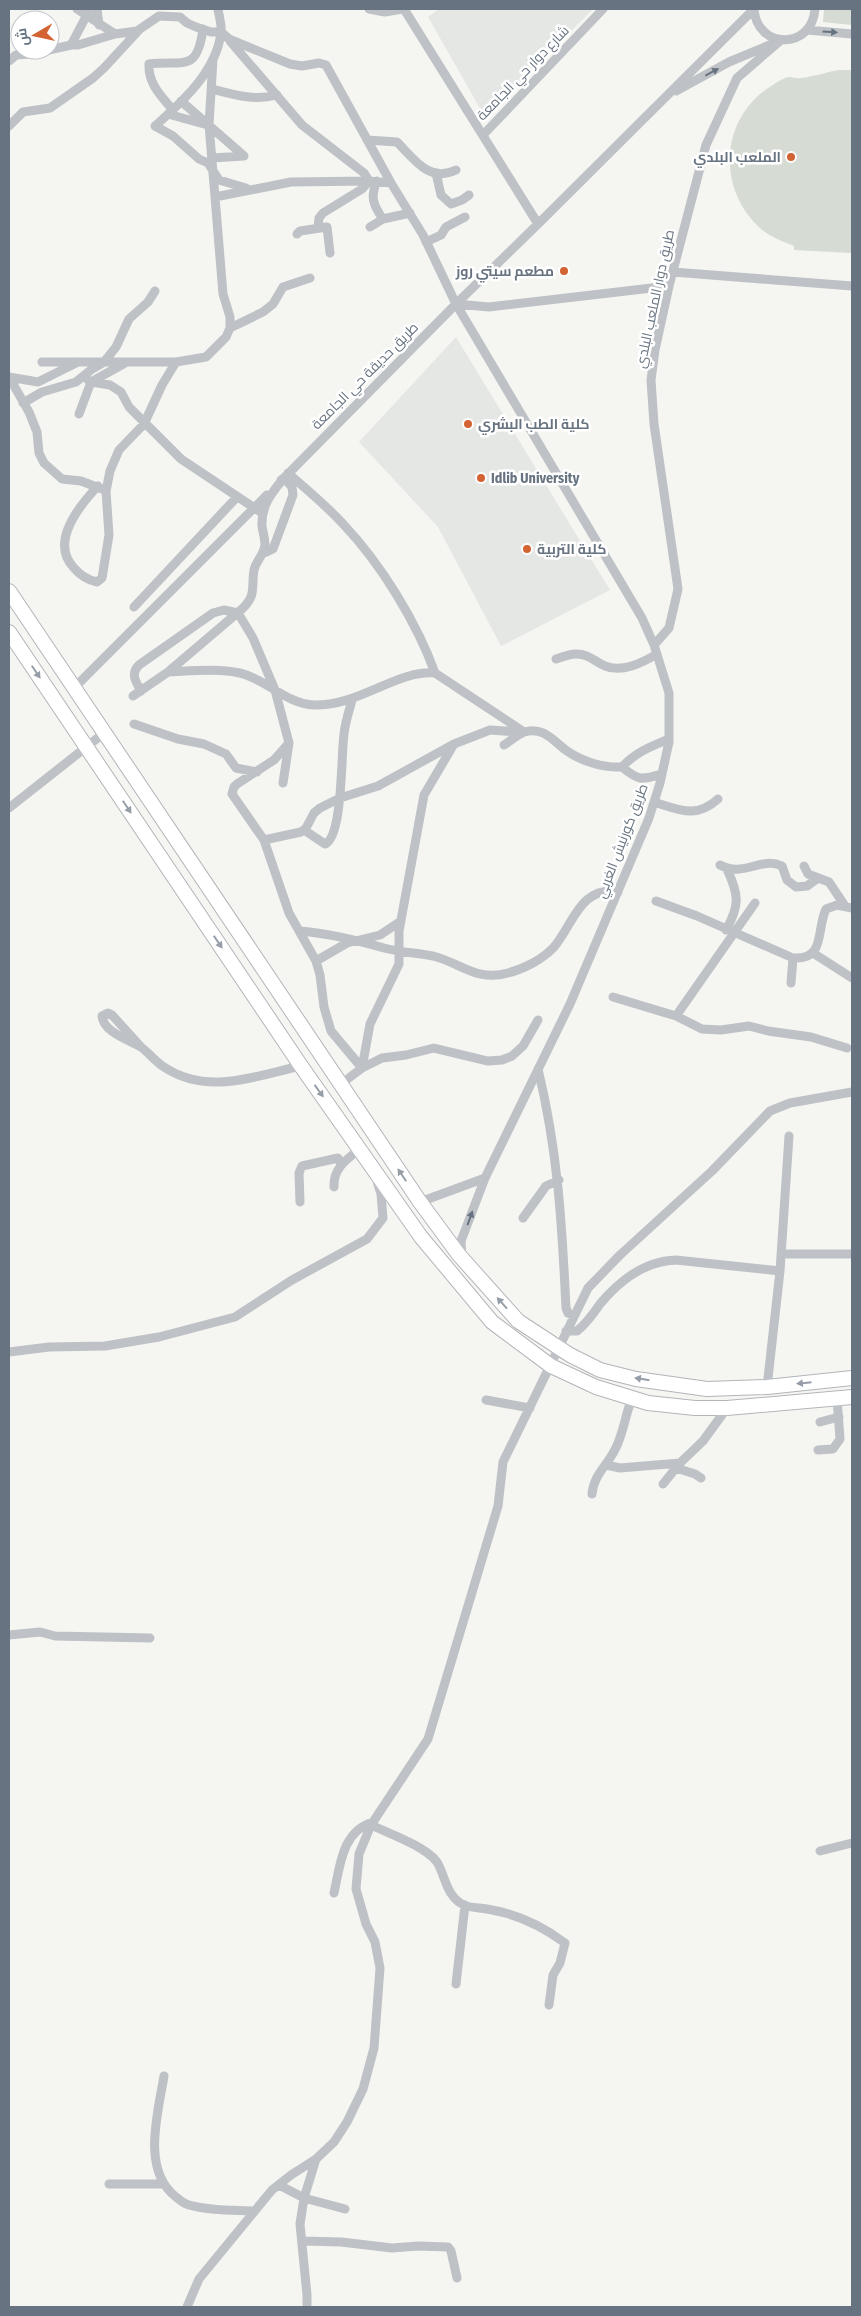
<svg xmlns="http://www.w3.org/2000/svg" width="861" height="2316" viewBox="0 0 861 2316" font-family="'Fira Sans Condensed',Cairo,sans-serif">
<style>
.built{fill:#e5e7e5}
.green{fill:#d6dbd3}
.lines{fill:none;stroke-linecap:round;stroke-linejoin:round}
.primary-casing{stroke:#b2b5b9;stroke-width:16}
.street{stroke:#bec1c5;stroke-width:9}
.primary{stroke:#fff;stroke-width:14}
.oneway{fill:#677380}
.oneway2{fill:#959da6}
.poi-dot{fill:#d46333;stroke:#fff;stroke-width:2}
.labels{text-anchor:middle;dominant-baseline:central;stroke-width:5;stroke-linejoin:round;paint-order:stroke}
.street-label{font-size:14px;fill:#677380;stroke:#fff}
.poi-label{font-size:14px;font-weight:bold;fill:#677380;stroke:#fff;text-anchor:start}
</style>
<rect width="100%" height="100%" fill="#f5f5f2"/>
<path class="built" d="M439 9H592V10L485 117 428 17Z
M456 337 610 590 501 646 438 527 359 442Z"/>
<path class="green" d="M824 9H852V25L823 22Z
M838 70H852V253L794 250V246C782 241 770 237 760 228 716 188 720 116 773 85 777 82 785 77 790 77 794 77 797 79 801 78 813 77 826 72 838 70Z"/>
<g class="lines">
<g class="primary-casing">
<path id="primary" d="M9 591 420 1202 459 1255 518 1321 570 1355 600 1370 636 1379 707 1389 767 1387 852 1378
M9 632 301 1066 421 1237 492 1322 551 1366 596 1387 648 1403 695 1408H727L852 1397"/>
</g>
<path class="street" d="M77 9 115 34
M97 9 99 25
M218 9C219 16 222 25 221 32 217 71 182 102 155 126L173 136 199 159 208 163 219 180 246 188
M369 9 385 12 402 9
M404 9 538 224
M754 9C757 50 812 50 815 9
M807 30 852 34
M230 41 302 125 364 173 369 181 362 189 323 213 319 218 318 228
M71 45 90 9
M213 59 209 125 215 197
M9 61 16 55 31 54 71 45H78L115 34 137 31 159 16 180 17 187 23 196 27 211 32H221L229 39 290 64 302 66 319 63 326 65 391 183 423 235 456 304 642 618 654 645 669 693V742L660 783 649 818 570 1004 485 1178 461 1241 462 1259
M212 89C235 95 254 101 277 95
M676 91 729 62 772 44
M181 101 244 156
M172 109C160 95 148 83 149 64 184 60 197 73 203 29
M168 114 204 124
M9 126 23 112 50 108 93 78 104 68 139 30
M483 135 603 9
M367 140 397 142C414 159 429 183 456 170
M212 158 244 156
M436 173 441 195 451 204 462 200 469 195
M377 181C370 197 373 205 383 219
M370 227 383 219 410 213
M297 234 300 231 327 227 330 253
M426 242 441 235 446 227 465 217
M673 272 852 286
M456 304 489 307 669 286
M230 328 263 312 273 304 283 287 310 278
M42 362H77
M9 377 38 382 78 362H176L206 357 226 337 230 328V317L223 294 215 197 291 182 369 181 391 183
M9 377 29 412 37 432 39 453 44 463 62 479 81 481 102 489
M88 380 91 382 125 363
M23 403 42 392 76 382 92 369 104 362 116 347 129 319 148 302 155 291
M79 414 91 382 110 385 121 392 129 407 181 459 259 511
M288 473C307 490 327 506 344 525 381 564 417 623 435 673
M98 486C79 506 49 542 74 568 81 576 87 580 97 582L102 578 109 535 106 491 110 471 119 450 144 424 162 385 176 362
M262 554 273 549 293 495 292 487 284 478 281 480
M134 607 237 497
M654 645 669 628 678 589 654 424 651 380 655 350 669 286 706 145 737 78 781 40
M556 659C562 657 570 654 576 654 589 654 594 661 605 666 622 673 642 663 657 654
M168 672C191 671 217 668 240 673 266 679 286 704 314 705 360 706 396 670 435 673L524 732
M74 688 267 495
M141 691C136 682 130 674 139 665L213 613 224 610 238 613 253 638 275 690 289 743 283 783
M133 696 168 672 242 609C257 595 251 587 254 570 256 561 264 555 265 545 265 539 263 533 262 526 261 506 272 492 284 478L456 304 538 224 754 9
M134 724 178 739 204 744 226 754 236 768 257 772
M289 743 274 760 237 784 234 787 232 794 264 840 289 913 316 961 320 975 324 1007 331 1031 362 1068
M504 745C510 741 517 735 524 732 544 726 553 741 567 751 583 762 604 768 622 767 639 781 641 780 662 774
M622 767C636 752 650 747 669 739
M654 802C680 810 696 819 718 799
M9 808 104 733
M304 830 325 844C343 837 341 753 344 734 345 723 349 711 352 700
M264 840 301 832 306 828 314 813 320 808 340 798 378 786 454 744 490 730 519 732
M720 865C744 878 760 856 782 866L787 880 796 887 807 886 818 878
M804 866 808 874 829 882 845 906
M656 901 697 916 793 958C826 960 816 930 826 909L837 905 852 908
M726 930C740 905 739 895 727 869
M299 931C328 933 356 940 384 948 400 952 417 953 433 956 461 963 477 982 508 973 524 969 543 959 554 947 574 923 580 886 618 892
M813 953 852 978
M316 961 347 943 380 935 401 921
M791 983 793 958
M613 997 676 1016 702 1029 721 1030 749 1026 768 1031 811 1037 847 1048
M108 1013 112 1015 141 1047C129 1040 103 1032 102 1016Z
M676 1016 755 903
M141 1047C149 1053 156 1062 164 1067 208 1096 254 1076 301 1066
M362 1068 370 1024 399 964V931L424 795 454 744
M538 1069C558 1151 562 1225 566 1308L568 1313 574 1316
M341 1084 362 1068 382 1058 406 1055 434 1048 488 1061 502 1060 512 1056 523 1046 538 1020
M334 1187C333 1168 347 1159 360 1149
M300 1202 299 1173 302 1166 338 1158 341 1164
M420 1202 485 1178
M523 1218 546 1186 559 1180
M781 1254H852
M566 1331H577C587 1323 593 1314 600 1304 620 1280 645 1261 676 1260L780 1271
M9 1352 49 1347 105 1346 159 1337 235 1317 292 1280 367 1239 383 1218 381 1194 376 1178
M767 1387 780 1271 789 1136
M486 1400 530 1408
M820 1422 839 1417
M818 1450 833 1449 840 1439 837 1399
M606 1465 620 1468 680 1463
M676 1468 695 1474 701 1478
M663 1484 680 1463 703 1441 727 1408
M592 1494C594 1472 611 1463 618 1443 624 1429 626 1413 632 1398
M9 1635 40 1632 55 1636 150 1638
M371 1825C390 1834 425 1846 437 1862 446 1877 446 1898 466 1906 474 1908 484 1908 492 1910 520 1915 542 1926 565 1943L560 1963 553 1975 549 2005
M820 1851 852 1843
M334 1893C340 1866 342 1831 373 1822
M456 1984 465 1905
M164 2076C158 2113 141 2170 176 2197 180 2200 184 2204 189 2205 210 2211 233 2210 254 2211
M109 2184H163
M279 2185 304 2198 345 2209
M303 2241 341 2242 392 2248 418 2246 448 2247 451 2251 457 2278
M187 2307 199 2279 272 2190 291 2175 316 2159 334 2142 347 2122 363 2089 374 2048 380 1968 375 1942 366 1924 356 1889 359 1854 371 1825 428 1739 498 1506 503 1462 588 1288 620 1255 712 1171 770 1111 790 1103 852 1092
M307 2307V2295L300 2224 304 2198 316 2159"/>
<use href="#primary" class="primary"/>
</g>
<defs><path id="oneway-solid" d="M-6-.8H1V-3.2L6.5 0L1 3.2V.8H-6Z" transform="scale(1.25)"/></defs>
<g class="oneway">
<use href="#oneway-solid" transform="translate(830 32) rotate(4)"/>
<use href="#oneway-solid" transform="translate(712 72) rotate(-28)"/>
<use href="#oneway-solid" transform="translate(470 1218) rotate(-70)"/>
</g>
<g class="oneway2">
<use href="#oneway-solid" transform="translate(36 672) rotate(56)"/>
<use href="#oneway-solid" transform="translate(127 807) rotate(56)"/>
<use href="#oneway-solid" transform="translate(218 942) rotate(56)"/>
<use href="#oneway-solid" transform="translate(319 1091) rotate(54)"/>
<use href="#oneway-solid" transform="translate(402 1175) rotate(-124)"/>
<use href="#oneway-solid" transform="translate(502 1303) rotate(-132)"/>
<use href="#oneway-solid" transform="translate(642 1379) rotate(-171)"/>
<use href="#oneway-solid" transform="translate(804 1383) rotate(174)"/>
</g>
<g class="poi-dot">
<circle cx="791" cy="157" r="5"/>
<circle cx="564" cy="271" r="5"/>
<circle cx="468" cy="424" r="5"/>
<circle cx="481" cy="478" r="5"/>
<circle cx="527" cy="549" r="5"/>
</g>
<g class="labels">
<g class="street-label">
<text transform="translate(523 73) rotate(-46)">شارع دوار حي الجامعة</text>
<text transform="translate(655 299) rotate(-78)">طريق دوار الملعب البلدي</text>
<text transform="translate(365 376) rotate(-45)">طريق حديقة حي الجامعة</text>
<text transform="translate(622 841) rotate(-69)">طريق كورنيش الغربي</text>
</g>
<g class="poi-label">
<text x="781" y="157" text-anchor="end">الملعب البلدي</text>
<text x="554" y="271" text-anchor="end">مطعم سيتي روز</text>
<text x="478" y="424">كلية الطب البشري</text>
<text x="491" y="478">Idlib University</text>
<text x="537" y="549">كلية التربية</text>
</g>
</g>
<rect width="861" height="2316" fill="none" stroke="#677380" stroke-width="20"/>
<g transform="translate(35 35) rotate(261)"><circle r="24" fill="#ffffff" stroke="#c2c7cc"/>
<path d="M0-4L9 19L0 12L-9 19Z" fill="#d46333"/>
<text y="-8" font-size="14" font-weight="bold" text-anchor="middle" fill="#677380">ش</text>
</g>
</svg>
